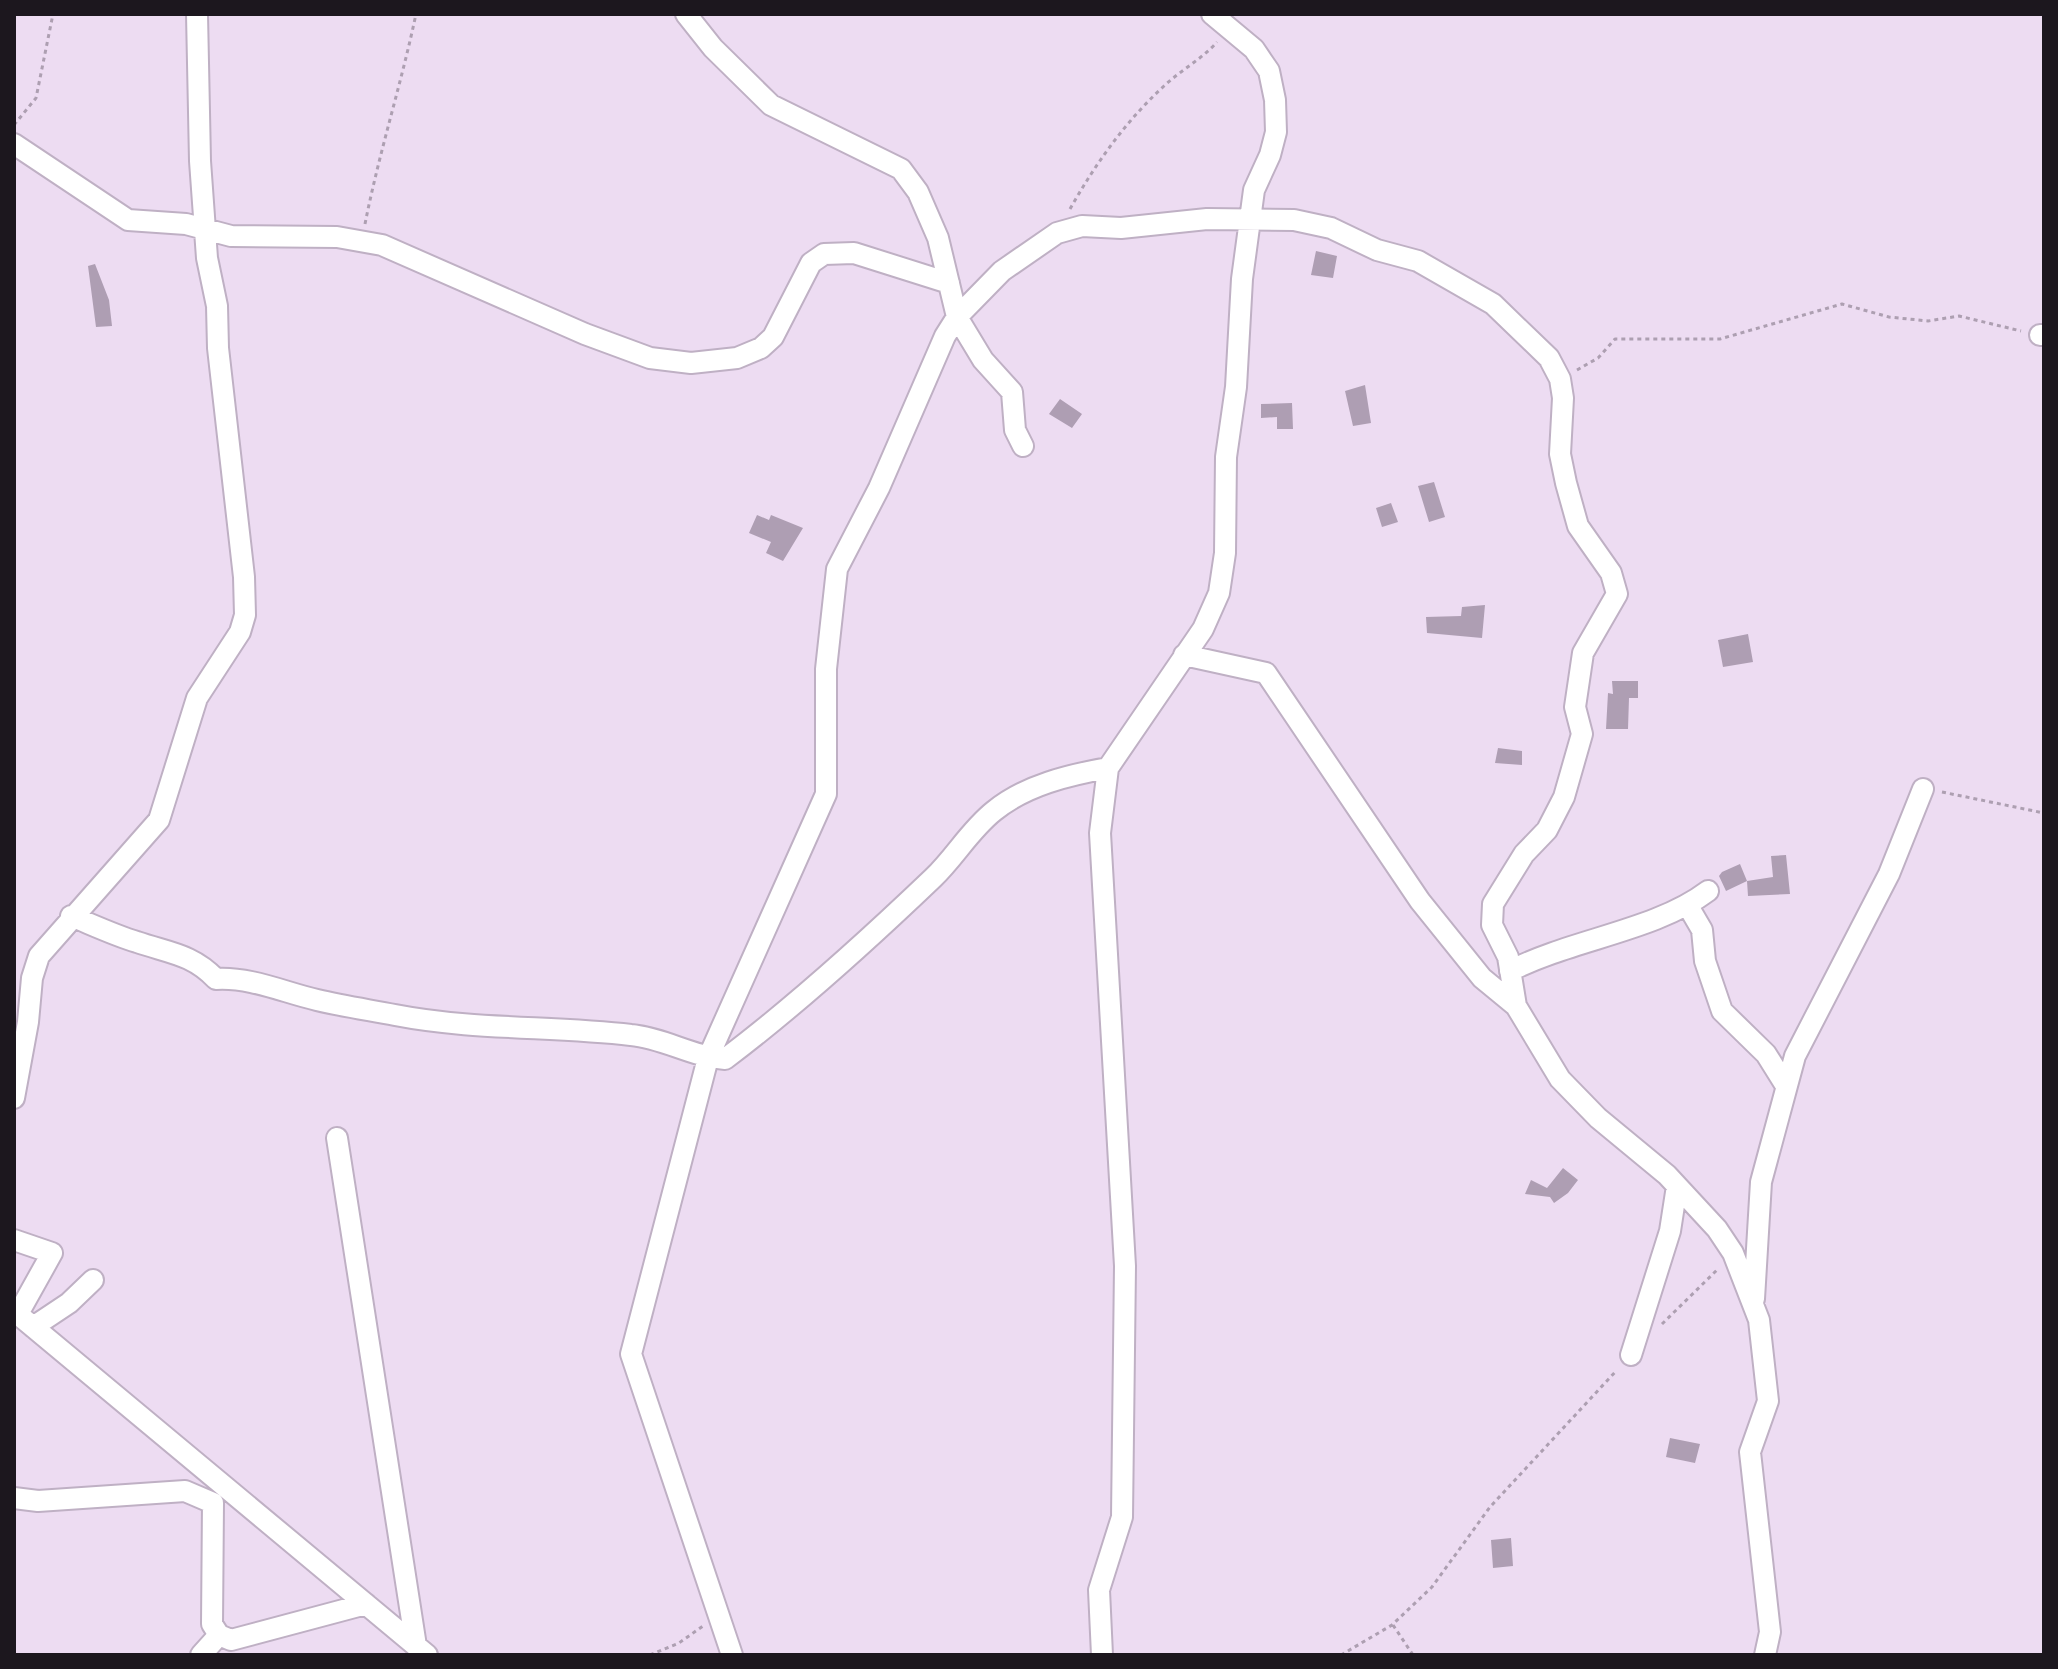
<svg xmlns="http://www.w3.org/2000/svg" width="2058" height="1669" viewBox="0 0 2058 1669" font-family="Poppins,sans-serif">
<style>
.building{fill:#ae9eb3}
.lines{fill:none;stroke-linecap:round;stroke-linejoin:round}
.minor-casing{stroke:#bfb0c4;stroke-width:24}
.path{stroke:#ad9fb1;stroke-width:3;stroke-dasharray:4 4;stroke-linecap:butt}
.minor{stroke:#fff;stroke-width:20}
</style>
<rect width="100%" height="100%" fill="#eddcf2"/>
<path class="building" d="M1316 251 1337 256 1333 278 1311 275Z
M95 264 109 300 112 326 96 327 88 266Z
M1365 385 1371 423 1353 426 1345 391Z
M1060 399 1082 414 1072 428 1049 414Z
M1292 403 1293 429H1277V417L1261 418V404Z
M1434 482 1445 517 1429 522 1418 486Z
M1391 503 1398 522 1382 527 1376 508Z
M757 515 769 520 771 515 803 528 783 561 766 553 771 542 749 533Z
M1485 605 1482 638 1427 633 1426 617 1461 616 1462 607Z
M1748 634 1753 662 1723 667 1718 640Z
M1612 681H1638V698H1629L1628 729H1606L1608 693 1613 694Z
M1498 748 1522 751V765L1495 763Z
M1786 855 1790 894 1748 896 1747 881 1726 891 1719 876 1722 872 1740 864 1747 881 1773 877 1771 856Z
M1563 1168 1578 1180 1568 1193 1554 1203 1550 1197 1525 1194 1531 1180 1547 1188Z
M1670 1438 1700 1444 1695 1463 1666 1457Z
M1511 1538 1513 1566 1493 1568 1491 1540Z"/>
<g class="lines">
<g class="minor-casing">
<path id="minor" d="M686 14 713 48 771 105 901 169 918 192 938 238 957 317 983 360 1012 392 1015 430 1023 446
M14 144 128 220 186 224 231 236 337 237 382 245 585 334 650 358 691 363 737 358 761 348 773 337 811 263 824 254 854 253 949 283
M2040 335H2044
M1184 655 1266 673 1420 901 1482 978 1516 1006 1560 1079 1598 1118 1667 1175 1717 1229 1733 1253 1759 1320 1768 1401 1750 1452 1770 1632 1765 1655
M1688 906 1702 930 1705 961 1722 1011 1766 1054 1786 1086
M71 916C93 925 114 935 137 942 169 953 192 954 216 979 251 977 283 992 317 1000 342 1006 369 1010 395 1015 472 1030 552 1026 631 1035 664 1038 693 1057 725 1059 798 1004 866 942 933 878 955 857 970 830 994 811 1026 785 1069 775 1108 768L1203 629 1219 593 1225 553 1226 457 1236 387 1242 279 1254 190 1270 155 1276 132 1275 100 1269 71 1254 49 1212 14
M1510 971C1572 939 1655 931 1708 891
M14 1098 28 1022 32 978 39 956 159 820 197 698 240 632 245 615 244 577 218 348 217 306 207 258 200 161 197 14
M337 1138 416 1646
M14 1240 52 1253 18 1314
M1754 1299 1761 1182 1795 1056 1889 874 1923 789
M14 1311 427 1655
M33 1327 69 1303 93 1280
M1631 1355 1670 1231 1677 1186
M14 1498 38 1501 185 1491 213 1503 212 1624 219 1635 231 1640 366 1604
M201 1655 219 1635
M732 1655 631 1354 708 1058 826 794V669L837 569 879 488 945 336 957 317 1002 271 1057 233 1082 226 1121 228 1207 219 1294 220 1331 228 1377 250 1418 261 1493 304 1549 358 1560 379 1563 398 1560 454 1566 483 1578 526 1611 573 1617 594 1583 653 1575 707 1582 734 1564 797 1547 830 1524 854 1493 904 1492 925 1508 957 1516 1006
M1102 1655 1099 1590 1122 1517 1125 1266 1100 833 1108 768"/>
</g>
<path class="path" d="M14 125 36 98 53 14
M1070 209C1096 163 1125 122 1164 86 1181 70 1202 59 1217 42
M365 224C379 153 401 85 416 14
M1577 370 1598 358 1615 339H1720L1842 304 1889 317 1928 321 1959 316 2021 331
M1942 792 2044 813
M1662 1324 1719 1268
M1393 1625 1413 1655
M650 1655 679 1643 703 1626
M1341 1655 1392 1625 1432 1587 1490 1507 1617 1370"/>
<use href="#minor" class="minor"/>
</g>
<rect width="2058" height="1669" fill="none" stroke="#1c171e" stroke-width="32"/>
</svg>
